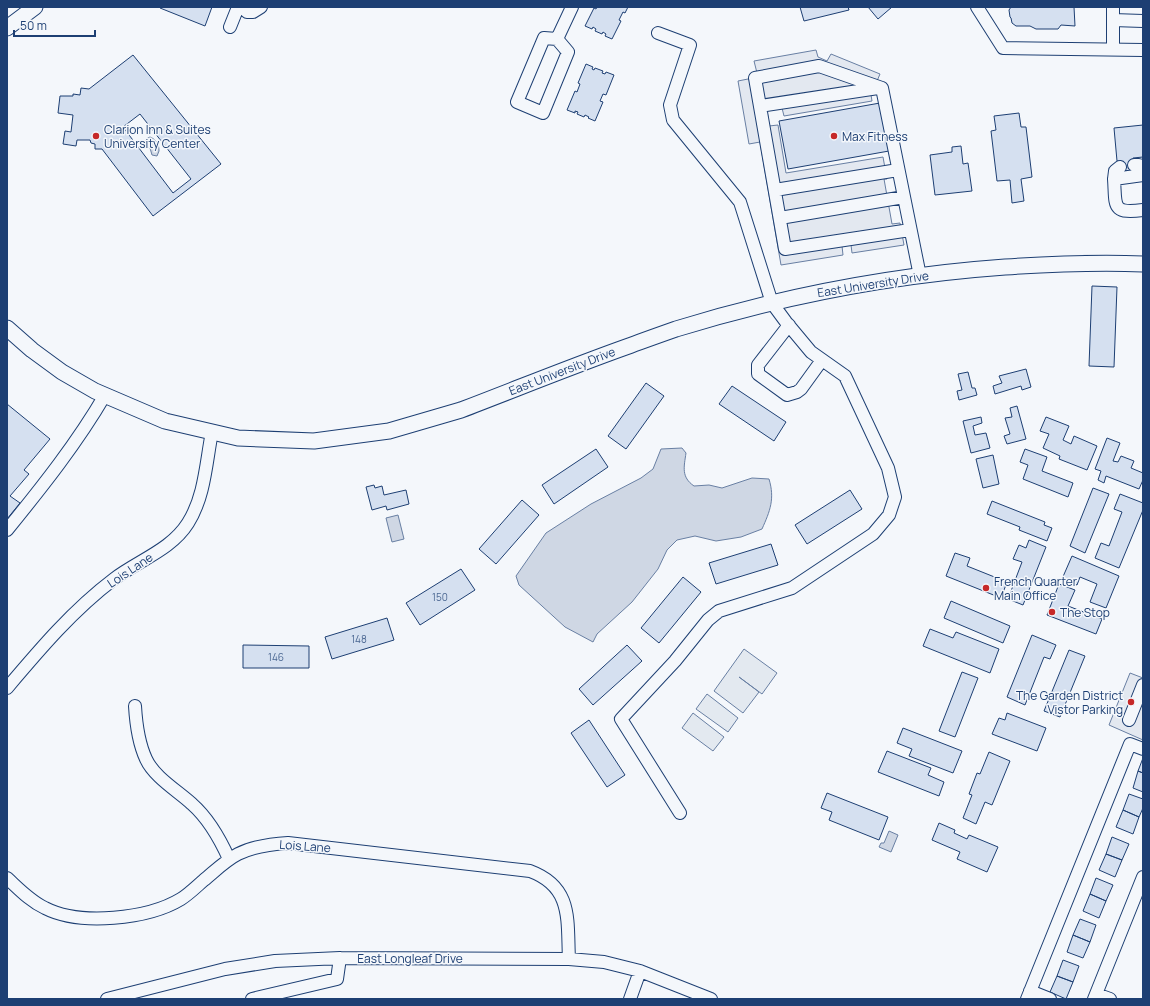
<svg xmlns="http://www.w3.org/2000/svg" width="1150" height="1006" viewBox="0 0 1150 1006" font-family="Manrope,sans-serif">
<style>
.green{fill:#e3e9f0;stroke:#687fa3}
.parking{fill:#e3e8f0;stroke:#687fa3}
.water{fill:#cfd7e4;stroke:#687fa3}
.building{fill:#d5e0f0;stroke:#1d3f73;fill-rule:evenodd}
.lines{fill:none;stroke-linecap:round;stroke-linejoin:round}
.minor-casing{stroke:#1d3f73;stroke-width:14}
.major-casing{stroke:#1d3f73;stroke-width:17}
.minor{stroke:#f4f7fb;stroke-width:12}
.major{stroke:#f4f7fb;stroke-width:15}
.poi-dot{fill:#c62828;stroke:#f4f7fb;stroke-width:1.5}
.labels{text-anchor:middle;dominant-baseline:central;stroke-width:3;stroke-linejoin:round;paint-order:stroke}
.number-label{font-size:10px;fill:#4b6792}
.poi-label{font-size:12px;fill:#1d3f73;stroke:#f4f7fb;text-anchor:start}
.street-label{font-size:12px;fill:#1d3f73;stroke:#f4f7fb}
</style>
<rect width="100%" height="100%" fill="#f4f7fb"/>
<path class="green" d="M744 649 777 673 762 694 739 677 759 692 743 713 714 691Z
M707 694 738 718 728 732 696 709Z
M693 713 724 737 713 751 682 728Z"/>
<path class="parking" d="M816 50 818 57 827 61 831 54 880 74 871 95 872 101 784 116 782 108 767 110 769 126 778 125 786 173 883 157 887 179H884L892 224 900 223 904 245 852 253 851 245 842 246 843 255 781 265 760 142 749 144 738 81 758 77 754 61Z
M1130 673 1143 678V740L1109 725Z"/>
<path class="water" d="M150 137C157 140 159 145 159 151L157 156 152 155 150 148 147 147 145 144 146 139Z
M682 448 686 453C684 467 681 477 694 486L709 485 722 488 752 478 769 479C775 499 770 511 762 529L741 537 716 541 695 536 677 540 667 550 658 569 632 602 597 634 593 642 565 627 519 585 516 576 546 533 591 504 641 478 653 469 661 449Z
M398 515 404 539 392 542 386 518Z
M889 831 898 835 891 852 879 847 881 843H884Z"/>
<path class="building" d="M160 7H212L205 26 160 8Z
M597 7H628L625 13 623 12 619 20 621 21 612 39 605 36 606 34 603 32 602 34 595 31 596 29 593 27 592 29 585 26 594 8 596 9Z
M800 7H848L849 10 804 21Z
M868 7H892L878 19Z
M1011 7H1074L1075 26 1061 25 1058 29H1036L1030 26H1016L1012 23 1011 18 1010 17 1009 10Z
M133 55 221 164 153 216 102 149H95V144L91 143 90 140H77L76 146 63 144 65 131 71 132 73 115 58 113 60 96H73V94L80 95 81 88 89 89ZM140 114 191 179 173 193 123 127Z
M586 64 593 67 592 69 594 70 595 68 603 71 602 73 605 74 606 72 614 75 606 95 603 94 600 101 603 102 595 121 588 118 589 117 585 115 584 117 577 114 578 112 575 111V113L567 110 575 91 577 92 580 84 578 83Z
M880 103 889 151 788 169 779 121Z
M1019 113 1021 127H1026L1032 177 1021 179 1024 201 1012 203 1010 180 997 181 991 131 996 130 994 116Z
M1143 125V157L1133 158 1134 170 1121 172 1119 161H1117L1114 128Z
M961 146 963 164 968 163 972 191 935 195 930 155 952 152V147Z
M1092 286 1117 287 1114 367 1089 366Z
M1026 369 1031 387 1022 390 1021 386 995 394 993 386 1002 383 999 376Z
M968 372 972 388H975L977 395 959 400 957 391 962 390 958 374Z
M646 383 664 396 626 449 608 436Z
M732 386 786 422 774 441 719 404Z
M7 404 50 439 24 470 29 474 10 496 20 503 7 519Z
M1017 406 1026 439 1007 444 1004 436 1010 434 1005 418 1012 417 1010 408Z
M981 417 982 423 973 426 975 435 986 433 990 448 971 453 963 421Z
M1046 417 1069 426 1063 440 1071 444 1074 436 1097 446 1087 470 1059 459 1060 456 1043 448 1049 434 1040 431Z
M1107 438 1120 443 1113 461 1118 462 1121 456 1134 461 1131 468 1143 473V480L1139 489 1106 476 1104 483 1098 480 1101 471 1095 469Z
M596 449 608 467 554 504 542 485Z
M1025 449 1047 457 1042 471 1073 483 1068 497 1023 479 1028 465 1020 462Z
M993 455 999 484 983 488 976 459Z
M374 485 375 488 382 486 384 495 406 490 409 504 387 510 386 506 372 510 366 487Z
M1093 488 1109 494 1085 553 1070 546Z
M850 490 862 509 807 544 795 525Z
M1120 494 1143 503V510L1119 568 1095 558 1101 543 1109 546 1122 512 1114 509Z
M522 500 539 515 496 564 479 549Z
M992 501 1045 522 1044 525 1052 528 1047 541 1019 530 1020 527 987 514Z
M1029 540 1046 547 1023 605 1008 599 1022 562 1013 559 1019 545 1026 548Z
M771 544 778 565 716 584 709 563Z
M955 553 970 558 967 566 1007 582 1001 598 946 576Z
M1072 556 1119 576 1106 608 1090 602 1097 584 1080 577 1077 585 1062 579Z
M461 569 475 590 420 625 406 603Z
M683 577 701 592 659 643 641 628Z
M1059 584 1075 590 1068 606 1102 619 1096 634 1047 615Z
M951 601 1010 626 1003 643 944 618Z
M387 618 394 640 332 659 325 637Z
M930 629 953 638 956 632 999 649 990 673 923 646Z
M1032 635 1056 645 1050 659 1044 657 1025 705 1007 697Z
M243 645 309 646V668H243Z
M627 645 642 661 593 705 579 689Z
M1069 650 1085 656 1060 717 1044 711Z
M962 672 978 678 955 737 939 731Z
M1007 713 1046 728 1037 751 992 734 999 718 1005 720Z
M589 720 625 775 607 787 571 733Z
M903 728 962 751 953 773 909 756 912 749 897 743Z
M887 751 931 768 928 775 944 782 939 796 878 772Z
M989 752 1010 761 992 805 985 802 976 824 963 818 972 795 969 794 977 773 980 774Z
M1143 758V773L1138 771Z
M1138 771 1143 773V792L1133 788Z
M827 793 888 817 879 840 829 820 832 812 821 808Z
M1129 794 1143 799V808L1139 817 1123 810Z
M1123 810 1139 817 1133 834 1116 827Z
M939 823 955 830 954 833 967 839 969 835 998 847 987 872 957 859 960 852 932 840Z
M1112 837 1129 844 1122 860 1106 854Z
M1106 854 1122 860 1115 877 1099 870Z
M1096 878 1113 885 1106 901 1090 894Z
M1090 894 1106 901 1099 918 1083 911Z
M1080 919 1096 925 1090 942 1073 935Z
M1073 935 1090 942 1083 958 1067 952Z
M1063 960 1079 966 1073 982 1057 976Z
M1057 976 1073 982 1066 999 1050 992Z"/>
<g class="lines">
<g class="minor-casing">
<path id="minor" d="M242 7 247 12H253L261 7
M977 7 1003 48 1143 50
M1113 20 1143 21
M230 27 238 7
M658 33 690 45 670 105 673 120 740 202 772 303 786 322 811 352 845 376 888 468 895 497 889 515 873 534 792 588 719 611 708 620 675 661 621 719 680 813
M544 38 557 39 568 52 543 113 517 102Z
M557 39 572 7
M1113 50V7
M882 88 819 66 755 78 785 249 910 230
M882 88 920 276
M760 106 878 88
M1134 165H1139L1143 170
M1143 175 1114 179C1116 206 1111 214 1143 210
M1114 179 1115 171 1120 167
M775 190 898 170
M780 218 904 197
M789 325 758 365V374L787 395 797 392 801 389 822 360
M7 530C42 487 77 443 105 395
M7 688C40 649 73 610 114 579 139 560 171 550 188 523 205 496 206 462 212 432
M135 706C136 723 139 744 146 759 154 777 178 791 192 804 209 819 220 839 229 859
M1129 720 1143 685
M7 878C19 889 30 901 45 908 80 926 148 919 181 899 189 894 197 886 204 880 215 871 226 860 238 854 254 846 271 844 288 843L530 871C573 887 567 920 569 959
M1030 991 1050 999
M1096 994 1110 999
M107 999 225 969 275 961 340 958 569 959 604 962 640 971 711 999
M252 999 337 979 340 958
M630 999 640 971
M1027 999 1130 744 1143 749
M1094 999 1143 877"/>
</g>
<g class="major-casing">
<path id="major" d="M7 28 35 7
M7 328 32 350 62 372 95 391 165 421 238 438 314 441 389 431 461 410C516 389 570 367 626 347 642 341 659 335 676 329 783 296 893 275 1005 267 1051 264 1097 262 1143 264"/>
</g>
<use href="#minor" class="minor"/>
<use href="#major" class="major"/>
</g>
<g class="poi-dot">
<circle cx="96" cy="136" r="4"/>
<circle cx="834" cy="136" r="4"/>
<circle cx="986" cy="588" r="4"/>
<circle cx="1052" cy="612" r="4"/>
<circle cx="1131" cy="702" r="4"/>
</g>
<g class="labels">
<g class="number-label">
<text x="440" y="597">150</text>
<text x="359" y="639">148</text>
<text x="276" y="657">146</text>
</g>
<g class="poi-label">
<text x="104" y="129">Clarion Inn &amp; Suites<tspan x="104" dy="14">University Center</tspan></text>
<text x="842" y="136">Max Fitness</text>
<text x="994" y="581">French Quarter<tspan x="994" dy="14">Main Office</tspan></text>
<text x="1060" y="612">The Stop</text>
<text x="1123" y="695" text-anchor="end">The Garden District<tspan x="1123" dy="14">Vistor Parking</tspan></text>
</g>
<g class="street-label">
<text transform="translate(873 284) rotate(-9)">East University Drive</text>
<text transform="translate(562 371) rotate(-21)">East University Drive</text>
<text transform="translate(130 570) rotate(-34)">Lois Lane</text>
<text transform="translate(305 846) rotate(4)">Lois Lane</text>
<text x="410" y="958">East Longleaf Drive</text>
</g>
</g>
<rect width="1150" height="1006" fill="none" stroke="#1d3f73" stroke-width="16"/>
<path d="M14 30v6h81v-6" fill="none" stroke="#1d3f73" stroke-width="2"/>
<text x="20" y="30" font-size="12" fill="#1d3f73" stroke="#f4f7fb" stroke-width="3" paint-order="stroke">50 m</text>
</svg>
